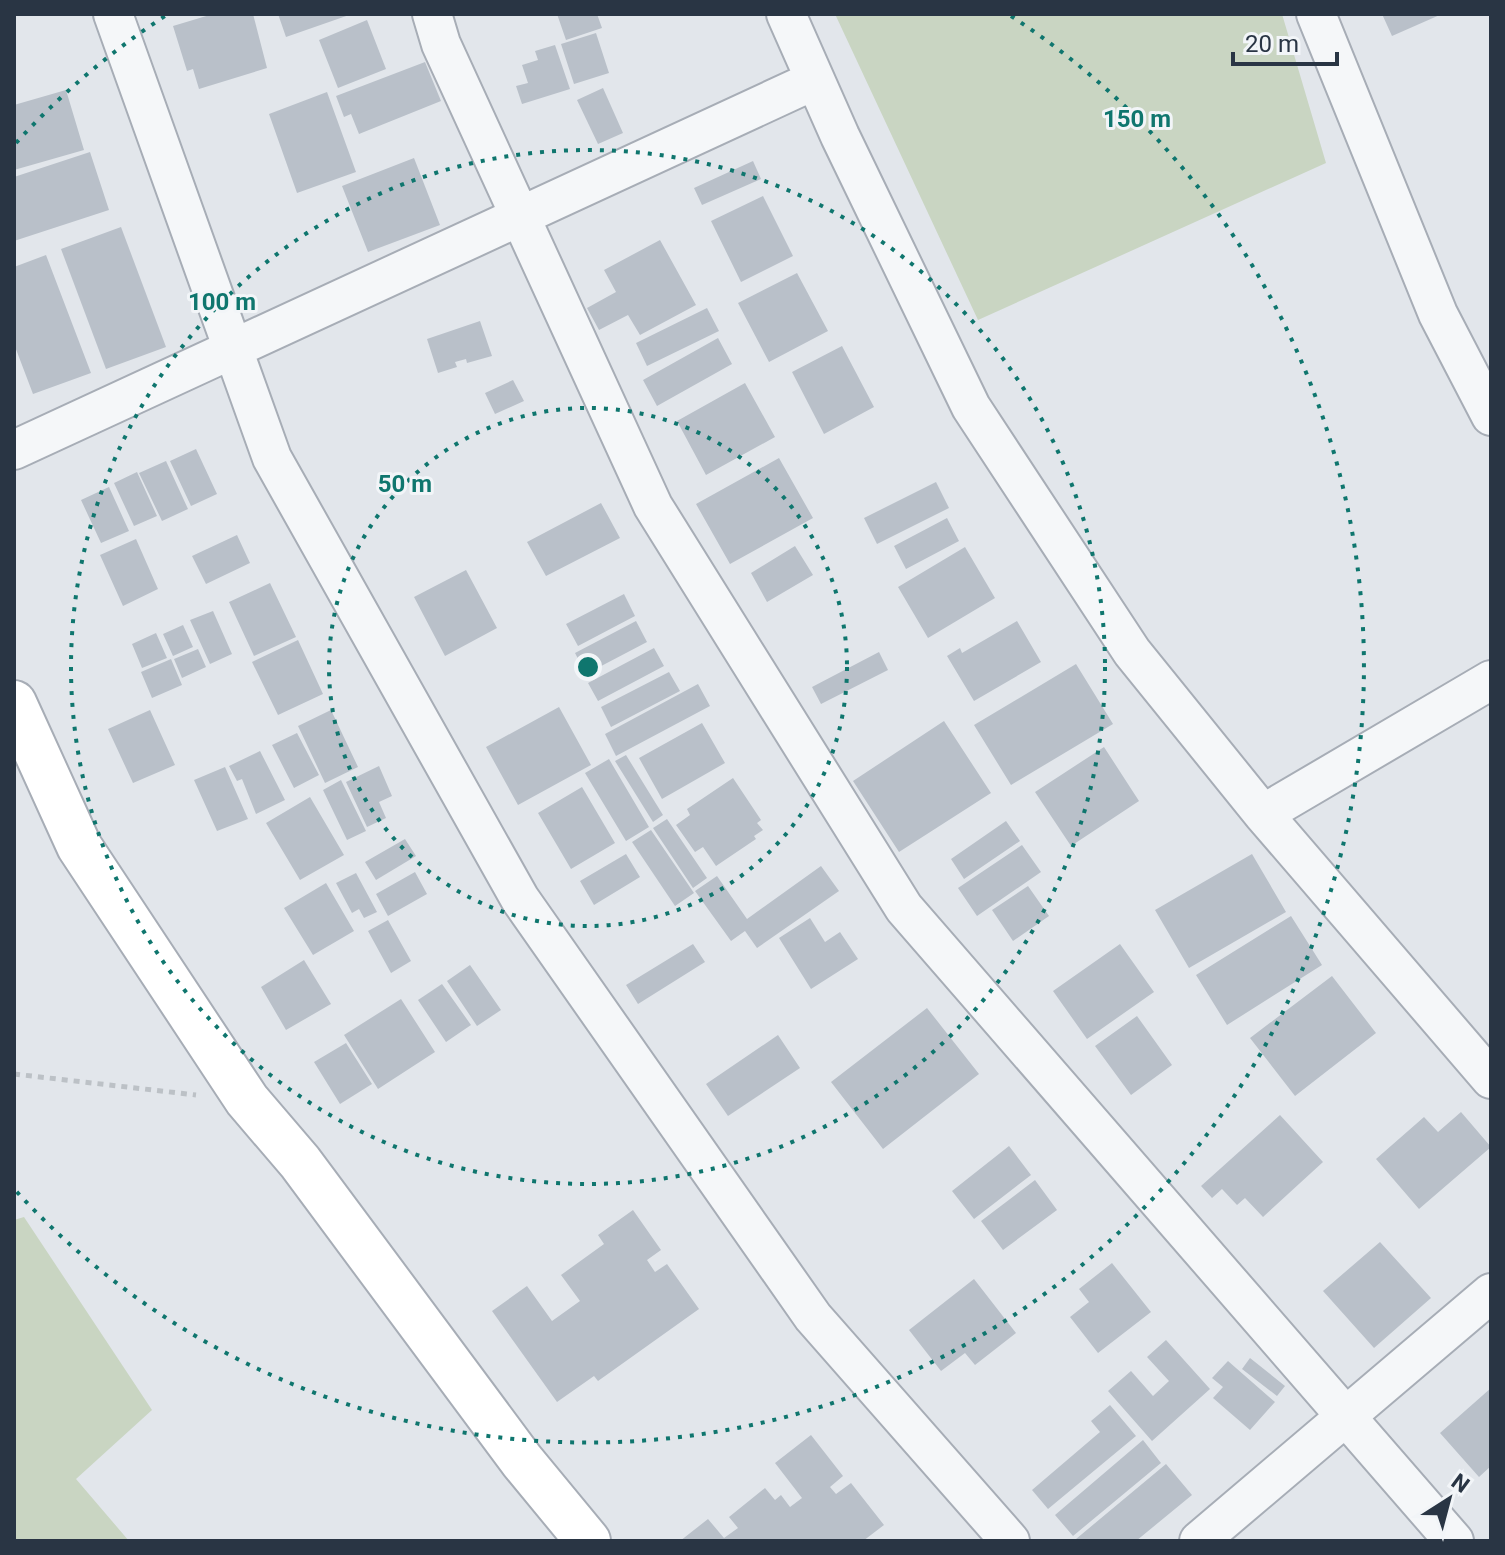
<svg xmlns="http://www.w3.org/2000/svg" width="1505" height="1555" viewBox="0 0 1505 1555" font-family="Roboto,sans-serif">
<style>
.green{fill:#c9d5c2}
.building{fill:#b9c0c9}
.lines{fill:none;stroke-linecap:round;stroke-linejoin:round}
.street-casing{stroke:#a7adb6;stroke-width:42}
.secondary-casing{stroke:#a7adb6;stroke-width:48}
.path{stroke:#bcc1c6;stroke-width:5;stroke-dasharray:6 6;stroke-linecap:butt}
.street{stroke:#f5f7f9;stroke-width:38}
.secondary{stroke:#fff;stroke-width:44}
.ring{fill:none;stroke:#0f766e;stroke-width:4;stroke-dasharray:4 8}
.centre{fill:#0f766e;stroke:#f2f5f8;stroke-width:4}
.ring-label{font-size:24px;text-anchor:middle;font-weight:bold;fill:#0f766e;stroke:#f2f5f8;stroke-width:6;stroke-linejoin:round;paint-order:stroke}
</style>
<rect width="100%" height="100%" fill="#e2e6eb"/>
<path class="green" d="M835 14H1282L1326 163 978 320Z
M24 1217 152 1410 76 1479 129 1541H14V1220Z"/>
<path class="building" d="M213 14H253L267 68 199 89 193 69 187 71 173 26Z
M278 14H352L286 37Z
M557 14H597L602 28 566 40Z
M1382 14H1442L1392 36Z
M367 20 386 69 338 88 319 40Z
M596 33 609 73 574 84 561 44Z
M555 45 570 89 522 104 516 86 528 83 522 65 538 60 535 51Z
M425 62 441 101 359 134 351 114 344 117 336 96Z
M603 88 623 133 598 144 577 100Z
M66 90 84 150 14 170V105Z
M327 92 356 172 297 193 269 114Z
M90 152 109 210 14 241V177Z
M414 158 440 225 368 252 342 186Z
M753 161 761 179 702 205 694 188Z
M763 196 793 256 741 282 711 221Z
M121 227 166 347 106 369 61 249Z
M660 240 696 305 640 335 628 315 599 330 587 308 616 292 604 270Z
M46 255 91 373 33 394 14 344V267Z
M797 273 828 331 769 362 738 303Z
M707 308 719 331 647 366 636 343Z
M480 321 492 356 467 363 466 359 455 362 457 367 438 373 427 339Z
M718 338 732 364 657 406 643 380Z
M842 346 874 407 824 434 792 372Z
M513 380 524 401 495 414 485 393Z
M745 383 775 437 706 475 677 421Z
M196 449 217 494 191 506 170 461Z
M779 458 813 518 730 564 696 504Z
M166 461 188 509 162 521 139 473Z
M137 472 157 516 134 526 114 483Z
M936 482 949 508 877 544 864 518Z
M109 487 129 531 101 543 81 500Z
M601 503 620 538 546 576 527 542Z
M947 518 959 541 906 569 894 546Z
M237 535 250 563 206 584 192 556Z
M136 539 158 589 123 606 100 555Z
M795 546 813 575 767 602 751 573Z
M965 547 995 598 928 638 898 587Z
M466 570 497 628 445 656 414 597Z
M270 583 296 637 254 656 229 602Z
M624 594 635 616 578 646 566 624Z
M213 611 232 654 210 664 190 620Z
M636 621 647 642 586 674 575 653Z
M1017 621 1041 662 974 701 947 656 960 648 962 653Z
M183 625 193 647 173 656 163 634Z
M156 633 167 658 142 668 132 644Z
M298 640 323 694 278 715 252 662Z
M654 648 664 666 598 701 588 683Z
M198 649 206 667 182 678 174 659Z
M879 652 888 670 821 704 812 687Z
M171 659 182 685 152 698 141 672Z
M1076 664 1113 724 1011 785 974 725Z
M669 672 680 691 611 727 601 707Z
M698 684 710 706 616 756 605 734Z
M559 707 591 765 518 805 486 747Z
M150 710 175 765 133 783 108 729Z
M331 710 358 767 325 783 298 726Z
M944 721 991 793 899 852 853 781Z
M702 723 725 763 662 799 639 758Z
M297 733 319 775 294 788 272 745Z
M1104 747 1139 801 1071 846 1035 792Z
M260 751 285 800 256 814 242 779 237 781 229 766Z
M626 755 663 815 653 822 615 761Z
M609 759 649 827 626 841 585 773Z
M379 766 392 796 379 802 386 818 367 827 346 782Z
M225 767 248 819 217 831 194 780Z
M733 778 761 820 757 823 763 830 754 836 756 839 716 866 703 847 695 852 676 825 690 815 687 809Z
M341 780 366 831 347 840 323 790Z
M582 787 615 843 571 869 538 813Z
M310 797 344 855 300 880 266 823Z
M667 819 707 878 693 888 653 828Z
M1006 821 1020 841 964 879 951 859Z
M651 830 694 893 675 906 632 842Z
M405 839 416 856 376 880 365 862Z
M1022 845 1041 872 977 916 958 888Z
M626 854 640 877 594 905 580 881Z
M1252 854 1286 912 1189 968 1155 910Z
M821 866 839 891 757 948 745 931 731 941 695 891 717 876 747 919Z
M415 872 427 894 388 916 376 894Z
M356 873 377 912 364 918 359 909 352 913 336 883Z
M326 883 354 931 313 955 284 908Z
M1028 886 1049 916 1013 941 992 910Z
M1291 916 1322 965 1227 1025 1196 975Z
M810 918 825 942 840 932 858 959 811 989 779 938Z
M388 920 411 961 391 973 368 931Z
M693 944 705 962 638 1004 626 985Z
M1120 944 1154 992 1087 1039 1053 991Z
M304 960 331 1004 286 1030 261 987Z
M470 965 501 1010 477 1026 447 981Z
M1332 976 1376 1033 1295 1096 1250 1038Z
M442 984 471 1025 446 1042 418 1000Z
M401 999 435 1052 378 1089 344 1035Z
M927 1008 979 1074 883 1149 831 1082Z
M1137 1016 1172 1065 1131 1095 1095 1046Z
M778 1035 800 1068 728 1116 706 1084Z
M346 1043 372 1084 340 1104 314 1062Z
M1461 1112 1491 1147 1419 1209 1376 1159 1424 1117 1438 1132Z
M1280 1115 1323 1162 1263 1217 1245 1198 1237 1205 1222 1189 1212 1198 1201 1186Z
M1009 1146 1031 1175 974 1219 952 1191Z
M1035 1180 1057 1210 1003 1250 981 1221Z
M633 1210 661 1250 647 1260 655 1272 667 1264 699 1309 598 1381 594 1376 557 1402 492 1311 527 1286 552 1321 580 1301 561 1275 604 1244 598 1235Z
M1380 1242 1431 1298 1374 1348 1323 1291Z
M1112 1263 1151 1312 1098 1353 1070 1317 1089 1302 1079 1289Z
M974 1279 1016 1333 975 1365 965 1353 941 1371 909 1330Z
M1166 1340 1210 1389 1152 1441 1108 1391 1131 1371 1153 1396 1169 1381 1147 1357Z
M1250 1358 1285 1386 1277 1396 1242 1369Z
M1228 1361 1275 1402 1250 1430 1213 1398 1223 1387 1212 1378Z
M1491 1388V1466L1479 1477 1440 1433Z
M1110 1405 1136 1436 1048 1509 1032 1490 1100 1432 1091 1421Z
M811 1435 843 1476 830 1487 836 1494 851 1483 884 1525 863 1541H680L708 1519 724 1538 738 1528 729 1517 765 1488 775 1500 781 1495 790 1507 802 1498 775 1463Z
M1143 1440 1161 1463 1073 1536 1055 1515Z
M1166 1464 1192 1495 1136 1541H1077L1076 1539Z"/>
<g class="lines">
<g class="street-casing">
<path id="street" d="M113 14 272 458 520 899 813 1317 1010 1541
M432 14 441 44 653 506 904 908 1454 1541
M786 14 840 136 971 407 1132 652 1263 814 1491 1079
M1316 14 1438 314 1491 416
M14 450 815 80
M1263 814 1491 680
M1199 1541 1491 1293"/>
</g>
<g class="secondary-casing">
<path id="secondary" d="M14 703 79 846 247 1100 300 1162 522 1461 588 1541"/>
</g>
<path class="path" d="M14 1074 196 1095"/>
<use href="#street" class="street"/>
<use href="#secondary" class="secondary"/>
</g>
<g class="ring">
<circle cx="588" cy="667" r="259"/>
<circle cx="588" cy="667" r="517"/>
<path d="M16 143A776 776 0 0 1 165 16M1011 16A776 776 0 1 1 16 1191"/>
</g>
<circle cx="588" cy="667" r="12" class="centre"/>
<g class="ring-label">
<text x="1137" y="127">150 m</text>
<text x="222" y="310">100 m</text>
<text x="405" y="492">50 m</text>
</g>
<rect width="1505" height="1555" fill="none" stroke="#293544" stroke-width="32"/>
<g transform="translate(1449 1499) rotate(36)" stroke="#f2f5f8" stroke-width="6" paint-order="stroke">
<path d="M0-6L14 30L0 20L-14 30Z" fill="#293544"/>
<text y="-12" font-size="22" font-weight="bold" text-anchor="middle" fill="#293544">N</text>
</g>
<path d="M1233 52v12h104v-12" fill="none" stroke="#293544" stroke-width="4"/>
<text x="1245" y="52" font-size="24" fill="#293544" stroke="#f2f5f8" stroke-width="6" paint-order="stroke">20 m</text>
</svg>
